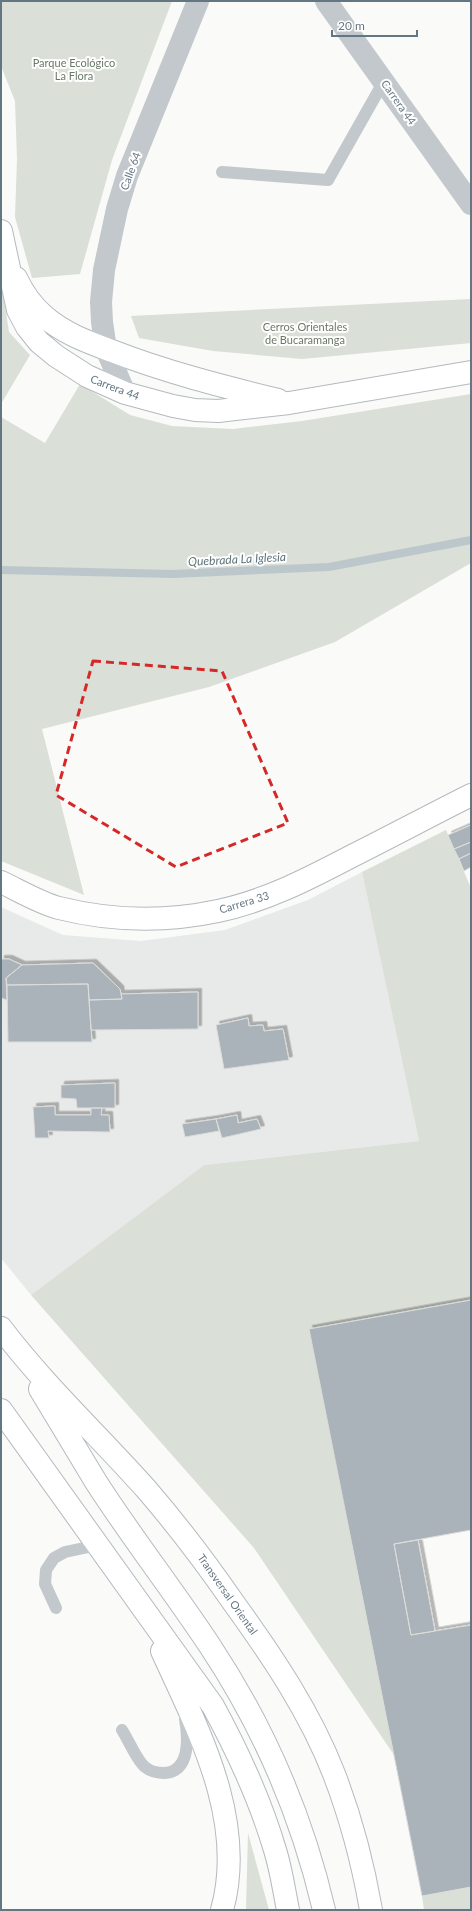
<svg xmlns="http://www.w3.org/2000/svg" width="472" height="1911" viewBox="0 0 472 1911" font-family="Lato,sans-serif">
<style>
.built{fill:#e8e9e9}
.green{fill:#dadfd7}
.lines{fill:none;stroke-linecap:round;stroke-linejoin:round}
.stream{stroke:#bbc7cb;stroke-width:8}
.building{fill:#aab3b9;stroke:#dcdcda;filter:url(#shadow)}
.secondary-casing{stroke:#b3babf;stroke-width:24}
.service{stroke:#c3c8cc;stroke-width:12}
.minor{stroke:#c3c8cc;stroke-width:22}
.tertiary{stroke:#c3c8cc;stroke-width:22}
.secondary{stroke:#fff;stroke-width:22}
.marked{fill:none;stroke:#d62828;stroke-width:3;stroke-dasharray:8 5;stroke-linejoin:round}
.labels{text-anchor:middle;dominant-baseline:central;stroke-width:4;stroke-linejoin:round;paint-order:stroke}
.park-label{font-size:11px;fill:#687a64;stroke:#fff}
.street-label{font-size:11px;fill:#657683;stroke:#fff}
.water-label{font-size:12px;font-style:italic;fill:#60757c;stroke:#fff}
</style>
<defs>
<filter id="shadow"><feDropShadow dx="3.5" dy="-3.5" stdDeviation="0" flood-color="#0004"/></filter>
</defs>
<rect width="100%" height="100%" fill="#fafaf8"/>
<path class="built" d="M362 872 419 1141 204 1165 31 1295 1 1258V907L63 935 141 941 225 930 308 900Z"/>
<path class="green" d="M1 1H172L112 160 80 274 32 278 15 217 17 159 15 101 1 66Z
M1 280 9 332 30 355 1 404Z
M471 299V343L302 359 213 351 139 338 131 316Z
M80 384 130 415 172 426 233 429 302 421 471 394V563L335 642 209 687 42 729 84 895 1 861V417L45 443Z
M446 830 471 888V1300L310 1329 394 1755 254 1548 31 1295 204 1165 419 1141 362 872Z
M248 1833 269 1910H246Z
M471 1887V1910H424L422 1896Z"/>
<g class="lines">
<path class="stream" d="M1 570 173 574 329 567 471 540"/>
</g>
<path class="building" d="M471 825V842L454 849 448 835Z
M471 842V853L459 859 454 849Z
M471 853V867L464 871 459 859Z
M1 959H9L22 965 6 978 7 1000 1 998Z
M93 963 120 989 122 999 89 1000 88 984 7 985 6 978 22 965Z
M88 984 92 1042H8L7 985Z
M198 992V1029L91 1030 89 1000 122 999 121 994Z
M248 1018 249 1026 263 1025 264 1031 283 1029 289 1060 224 1069 216 1025Z
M115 1083V1108H77L76 1099 61 1098V1085Z
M55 1106V1115H91V1108H102L101 1115H109L110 1132 48 1131 49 1138H35L33 1107Z
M237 1115 238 1123 257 1119 261 1129 222 1138 216 1119Z
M216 1119 219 1131 185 1137 182 1124Z
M471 1300V1530L394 1544 411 1635 471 1625V1887L422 1896 309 1329Z
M418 1540 435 1631 411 1635 394 1544Z"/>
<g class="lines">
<g class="secondary-casing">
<path id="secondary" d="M1 231 18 310 27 327 39 342 56 356 87 376 125 393 173 406 195 410 218 411 289 403 471 372
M16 278C23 293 32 306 45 317 65 334 88 342 112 351 166 372 221 386 278 400
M1 882C20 891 40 903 59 908 111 921 166 922 218 911 266 901 310 878 352 856 392 836 431 815 471 795
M1 1328C45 1386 99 1436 147 1490 178 1526 206 1563 233 1602 272 1656 310 1712 334 1774 351 1818 363 1864 371 1910
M40 1389C59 1420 77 1451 96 1482 132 1538 173 1590 210 1646 263 1726 302 1816 324 1910
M1 1410 213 1706C238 1752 260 1799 275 1850 281 1869 284 1890 288 1910
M162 1651C198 1730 247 1820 222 1910"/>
</g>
<path class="service" d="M222 172 328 180 384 81
M56 1608 45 1584 46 1570 54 1558 65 1552 98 1545
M122 1730C128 1739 137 1761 145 1767 151 1772 158 1773 165 1773 191 1771 188 1736 185 1719"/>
<path class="minor" d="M326 1 471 204"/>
<path class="tertiary" d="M125 393 106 349 102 322 101 302 104 270 117 209 127 176 198 1"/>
<use href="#secondary" class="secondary"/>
</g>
<path class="marked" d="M93 661 222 671 288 823 176 867 56 795Z"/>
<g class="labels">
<g class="park-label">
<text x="74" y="62">Parque Ecológico<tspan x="74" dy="13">La Flora</tspan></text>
<text x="305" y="326">Cerros Orientales<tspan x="305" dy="13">de Bucaramanga</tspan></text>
</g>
<g class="street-label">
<text transform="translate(399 102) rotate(55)">Carrera 44</text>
<text transform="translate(130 171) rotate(-70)">Calle 64</text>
<text transform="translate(115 387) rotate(21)">Carrera 44</text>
<text transform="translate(244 902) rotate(-17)">Carrera 33</text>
<text transform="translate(228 1594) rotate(55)">Transversal Oriental</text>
</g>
<g class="water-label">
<text transform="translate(237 559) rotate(-3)">Quebrada La Iglesia</text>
</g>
</g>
<rect width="472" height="1911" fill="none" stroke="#657683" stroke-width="4"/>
<path d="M332 30v6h85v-6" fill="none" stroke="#657683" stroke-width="2"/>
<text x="338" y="30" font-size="12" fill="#657683" stroke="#ffffff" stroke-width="3" paint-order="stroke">20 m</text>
</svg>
